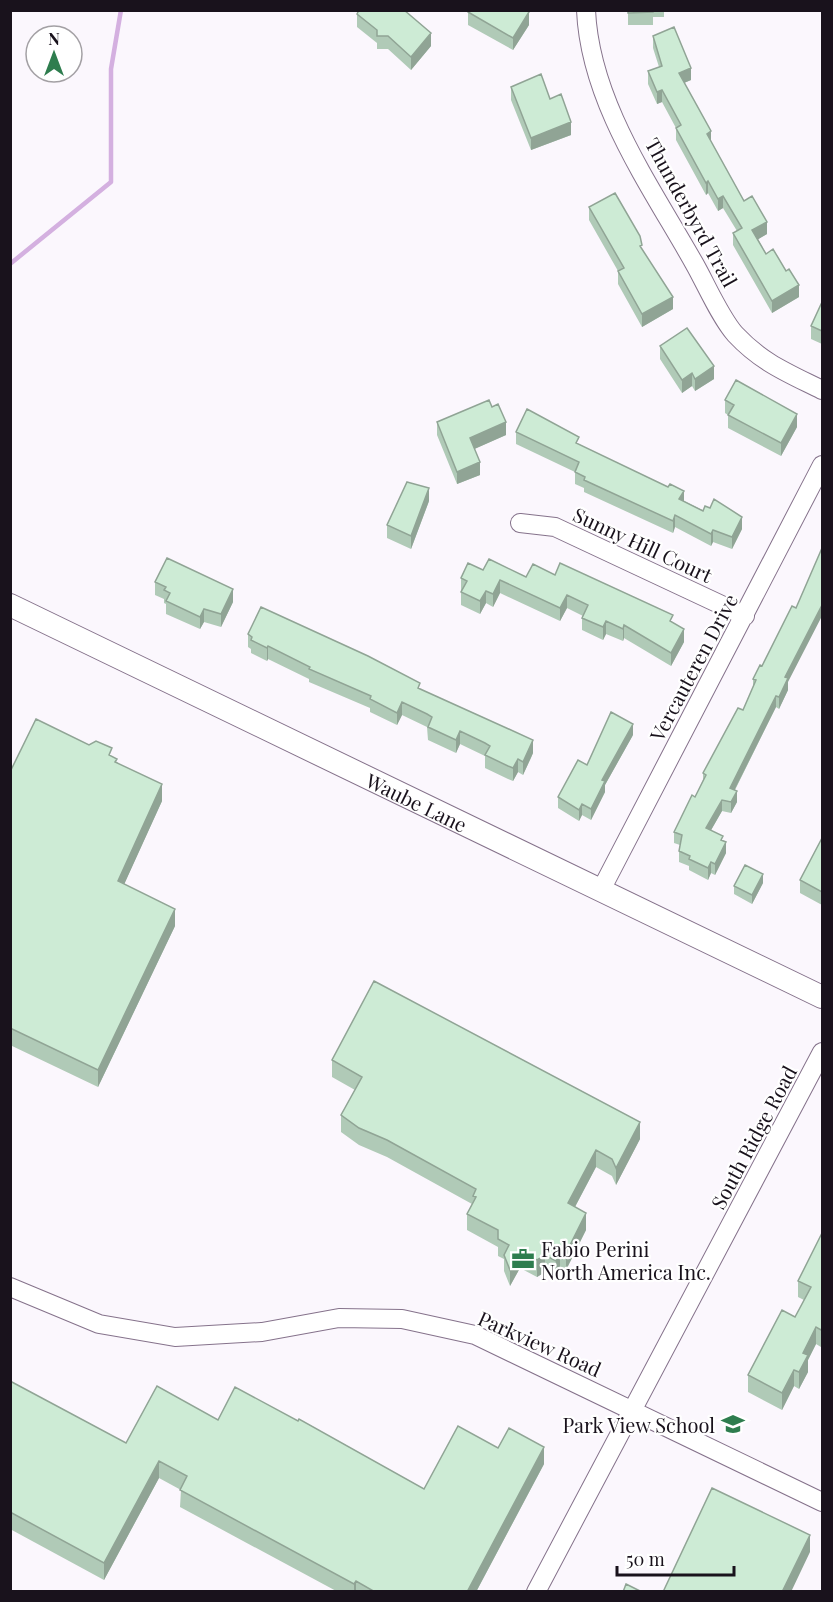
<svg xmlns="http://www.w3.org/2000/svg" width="833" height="1602" viewBox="0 0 833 1602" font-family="'Playfair Display',serif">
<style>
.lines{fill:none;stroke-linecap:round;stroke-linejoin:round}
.stream{stroke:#d4b0e0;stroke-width:4.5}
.minor-casing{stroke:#85728b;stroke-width:20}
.major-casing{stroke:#85728b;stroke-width:24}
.minor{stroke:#fff;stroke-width:18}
.major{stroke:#fff;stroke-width:22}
.wall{fill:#b0cab7}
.shaded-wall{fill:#90a495}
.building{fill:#cdebd5;stroke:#90a495;stroke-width:1.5}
.labels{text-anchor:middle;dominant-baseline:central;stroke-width:4.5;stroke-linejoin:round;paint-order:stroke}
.street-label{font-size:20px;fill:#19121c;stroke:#fff}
.poi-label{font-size:20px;fill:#19121c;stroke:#fff;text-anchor:start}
</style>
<rect width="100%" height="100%" fill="#fbf7fd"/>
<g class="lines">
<path class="stream" d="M10 264 111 182V69L121 10"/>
<g class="minor-casing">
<path id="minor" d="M586 10C590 102 650 185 694 263 706 284 720 317 735 334 762 363 788 373 822 390
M520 523 555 527 745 616
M601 890 822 465
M10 1287 99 1324 175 1337 262 1332 339 1318 402 1319 475 1335 822 1502
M536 1592 822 1052"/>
</g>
<g class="major-casing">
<g id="major">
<path id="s1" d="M10 605 822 997"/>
</g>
</g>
<use href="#minor" class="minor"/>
<use href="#major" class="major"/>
</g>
<path class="wall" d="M628 10H666V12H664V17H653V25H628Z
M468 12 529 25 513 50 468 25Z
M357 14 431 46 411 70 388 49H377V43L357 27Z
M653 36 691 80 684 83 711 142 744 201 767 234 758 239 766 254 799 297 772 313 733 245V233L737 231 723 208 718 211 708 193 706 195 676 140V128L662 102 657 104 648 84V71L659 67 653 48Z
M511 87 550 99 571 135 531 150 511 100Z
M589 207 673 309 642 327 618 284V271L589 220Z
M822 302V344L811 339V326Z
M660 346 714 379 695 391 692 386 682 393 660 359Z
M725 400 797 427 781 456 728 428V415L725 413Z
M492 407 506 435 474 449 480 475 457 484 437 435V422Z
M516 432 579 444 684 501 742 529 732 549 713 542 711 546 675 527 673 533 584 492V488L575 484V472L516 444Z
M429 501 411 549 387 538V525Z
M483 570 526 577 555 575 673 623 684 642 671 666 624 638 623 641 606 634 603 640 582 630V618L583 616 567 608 560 621 500 593 493 607 486 603 480 614 461 605V578Z
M155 582 233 602 221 627 204 622 200 629 166 614V604L164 603V599L155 595Z
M248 634 420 689 533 753 531 758 523 775 518 772 513 781 508 779 485 768V756L460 744 456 753 428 740 427 727 402 715 397 725 370 712V708L309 682V679L268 659 267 661 251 653V649L248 647Z
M753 679 788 682V690L779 709 776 707 735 790 737 802 731 813 722 811 711 830 723 841 726 853 715 875 711 873 708 880 689 870V866L679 862V851L680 845 674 843V832L695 797 703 780V773L743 710 753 687Z
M633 735 605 785V792L591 820 582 815 579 821 558 808V797L587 765Z
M112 757 117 762 162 801 124 884 175 926 98 1087 10 1045V772Z
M822 838V905L800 893V880Z
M763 883 752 904 734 894V886Z
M332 1060 640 1139 616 1185 612 1176 596 1167 575 1207 586 1230 566 1270H560L556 1278 545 1272 537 1277 520 1268 510 1286 504 1271V1259L498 1256V1247L467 1230V1214L472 1204 387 1157 359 1145 341 1132V1115L355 1090 332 1077Z
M822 1233 821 1347 816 1344 808 1360V1372L799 1389 794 1386 782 1410 748 1392V1375L795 1317 804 1300 798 1297V1281Z
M10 1381 126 1443 218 1420 424 1489 498 1448 544 1464 476 1592H338L180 1507 181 1490 159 1478 104 1580 10 1529Z"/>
<path class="shaded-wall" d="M529 12V25L513 50V38Z
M431 33V46L411 70V57Z
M691 68V80L679 85V73Z
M662 90V102L657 104V92Z
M571 122V135L531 150V138Z
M711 131V143L707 134Z
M708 181V193L706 195V183Z
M723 196V208L718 211V199Z
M767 222V234L752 243V230Z
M799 285V297L772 313V301Z
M673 297V309L642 327V314Z
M714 366V379L695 391V379Z
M692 373V386L682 393V380Z
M797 414V427L781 456V443Z
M506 422V435L470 451V438Z
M480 462V475L457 484V472Z
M429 488V501L411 549V536Z
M684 491V503L679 499Z
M675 515V527L673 533V521Z
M742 517V529L732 549V537Z
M713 530V542L711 546V534Z
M500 580V593L493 607V594Z
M233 589V602L221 627V614Z
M486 591V603L480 614V601Z
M567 595V608L560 621V608Z
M822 605V616L788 682V690L779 709V697L785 677Z
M204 609V622L200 629V617Z
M606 621V634L603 640V627Z
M624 625V638L623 641V629Z
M684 629V642L671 666V653Z
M268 646V659L267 661V648Z
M776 696V707L730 799V788Z
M402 702V715L397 725V713Z
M633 724V735L605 785V792L591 820V809L602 780Z
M460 731V744L456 753V740Z
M533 740V753L523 775V762Z
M518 759V772L513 781V768Z
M162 784V801L118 898V881Z
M737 791V802L731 813V802Z
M722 800V811L706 839V828Z
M582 804V815L579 821V810Z
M726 842V853L715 875V864Z
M711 862V873L708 880V868Z
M763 874V883L752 904V895Z
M175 909V926L98 1087V1070Z
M640 1122V1139L616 1185V1168Z
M596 1150V1167L568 1220V1203Z
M586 1213V1230L566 1270V1253Z
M520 1251V1268L510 1286V1270Z
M560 1253V1270L556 1278V1261Z
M545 1255V1272L537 1277V1260Z
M816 1327V1344L808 1360V1372L799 1389V1372L803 1353Z
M822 1328V1345L821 1347V1330Z
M794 1370V1386L782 1410V1393Z
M544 1447V1464L476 1592H467Z
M159 1461V1478L104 1580V1563Z
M810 1535V1552L791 1592H782Z
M356 1581V1592H354V1584Z"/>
<path class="building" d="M359 10H404L431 33 411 57 388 36H377V30L357 14Z
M468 10H526L529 12 513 38 468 12Z
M628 10H653V12L628 13Z
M674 27 691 68 679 73 711 131 707 134 744 201 752 196 767 222 752 230 766 254 773 249 786 271 789 269 799 285 772 301 733 233 742 228 723 196 718 199 708 181 706 183 676 128 681 125 662 90 657 92 648 71 662 66 653 36Z
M541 74 550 99 561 94 571 122 531 138 511 87Z
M615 193 640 236 642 245 640 246 673 297 642 314 618 271 624 268 589 207Z
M822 302V331L811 326Z
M687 328 714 366 695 379 692 373 682 380 660 346Z
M736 380 797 414 781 443 728 415 734 405 725 400Z
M489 400 492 407 498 404 506 422 470 438 480 462 457 472 437 422Z
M527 409 579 437 576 443 668 487 670 484 684 491 679 499 703 511 705 506 710 508 714 499 742 517 732 537 713 530 711 534 675 515 673 521 584 480 585 477 575 472 579 462 516 432Z
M407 482 429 488 411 536 387 525Z
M822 548V605L785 677 788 678 779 697 776 696 730 788 737 791 731 802 722 800 706 828 723 836 721 840 726 842 715 864 711 862 708 868 689 859 690 856 679 851 682 835 674 832 692 795 695 797 706 775 703 773 738 708 743 710 756 680 753 679 760 665 762 666 792 606 796 608Z
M167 558 233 589 221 614 204 609 200 617 166 601 170 593 164 590 166 587 155 582Z
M489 559 526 577 533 564 555 575 560 563 673 615 670 621 684 629 671 653 624 625 623 629 606 621 603 627 582 618 588 605 567 595 560 608 500 580 493 594 486 591 480 601 461 592 467 581 461 578 468 563 483 570Z
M261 607 368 656 420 683 418 688 533 740 523 762 518 759 513 768 508 766 485 755 490 746 485 743 460 731 456 740 428 727 432 717 427 714 402 702 397 713 370 699 371 696 309 669 310 667 268 646 267 648 251 640 252 637 248 634Z
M611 712 633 724 602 780 605 781 591 809 582 804 579 810 558 797 578 760 587 765Z
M36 719 89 745 96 741 112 748 109 755 117 759 115 762 162 784 118 881 175 909 98 1070 10 1028V772Z
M822 838V892L800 880Z
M745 865 763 874 752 895 734 886Z
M374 981 640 1122 616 1168 612 1159 596 1150 568 1203 586 1213 566 1253H560L556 1261 545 1255 537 1260 520 1251 510 1270 504 1255 509 1245 498 1239V1230L467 1214 476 1197 473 1196 476 1189 387 1140 359 1128 341 1115 362 1077 332 1060Z
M822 1233V1328L821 1330 816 1327 803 1353 808 1355 799 1372 794 1370 782 1393 748 1375 782 1310 795 1317 811 1287 798 1281Z
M10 1381 126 1443 157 1386 218 1420 235 1387 298 1421 299 1419 424 1489 458 1426 498 1448 509 1428 544 1447 467 1592H375L356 1581 354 1584 180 1490 187 1476 159 1461 104 1563 10 1512Z
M712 1488 810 1535 782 1592H663Z
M626 1584 642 1592H623Z"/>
<defs>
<g id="office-bare" transform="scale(1.8)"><path d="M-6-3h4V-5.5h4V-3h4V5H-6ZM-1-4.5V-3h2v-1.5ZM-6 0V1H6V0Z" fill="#2e7d4e" stroke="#fff" stroke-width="2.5" paint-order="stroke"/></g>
<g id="school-bare" transform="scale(1.8)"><path d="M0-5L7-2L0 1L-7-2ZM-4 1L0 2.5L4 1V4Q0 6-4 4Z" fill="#2e7d4e" stroke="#fff" stroke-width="2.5" paint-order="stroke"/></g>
</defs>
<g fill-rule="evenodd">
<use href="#office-bare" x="523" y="1259"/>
<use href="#school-bare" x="733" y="1424"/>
</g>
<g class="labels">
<g class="street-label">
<text transform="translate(692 212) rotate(61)">Thunderbyrd Trail</text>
<text transform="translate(643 544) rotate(25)">Sunny Hill Court</text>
<text transform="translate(693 667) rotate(-62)">Vercauteren Drive</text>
<text stroke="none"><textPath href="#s1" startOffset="452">Waube Lane</textPath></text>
<text transform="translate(753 1137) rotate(-62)">South Ridge Road</text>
<text transform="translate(540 1343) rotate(24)">Parkview Road</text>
</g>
<g class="poi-label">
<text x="541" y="1248">Fabio Perini<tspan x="541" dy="23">North America Inc.</tspan></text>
<text x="715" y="1424" text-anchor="end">Park View School</text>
</g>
</g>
<rect width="833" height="1602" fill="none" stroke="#19121c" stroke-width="24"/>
<g transform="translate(54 54)"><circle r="28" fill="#ffffff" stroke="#a3a0a4" stroke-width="1.5"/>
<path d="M0-4.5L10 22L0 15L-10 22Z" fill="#2e7d4e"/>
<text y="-9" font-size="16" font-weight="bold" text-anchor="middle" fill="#19121c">N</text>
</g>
<path d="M617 1566v9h117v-9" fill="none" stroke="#19121c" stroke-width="3"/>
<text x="626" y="1566" font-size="18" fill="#19121c" stroke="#ffffff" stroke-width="4.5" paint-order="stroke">50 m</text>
</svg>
